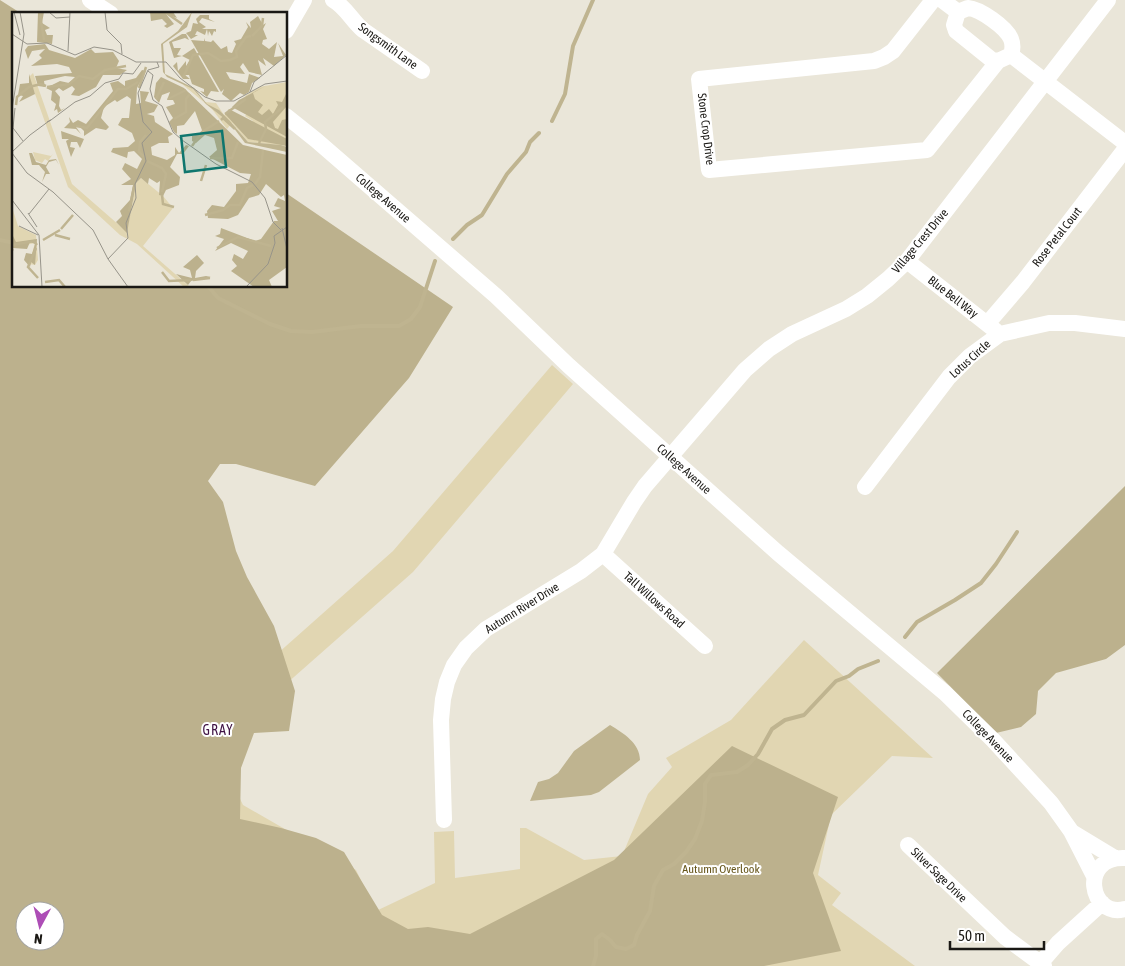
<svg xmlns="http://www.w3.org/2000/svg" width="1125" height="966" viewBox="0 0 1125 966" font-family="'Asap Condensed',sans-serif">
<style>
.green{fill:#e1d6b2;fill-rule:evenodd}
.forest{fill:#bcb18d;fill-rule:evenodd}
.water{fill:#bfb490}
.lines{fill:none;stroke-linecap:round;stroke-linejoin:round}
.stream{stroke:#bfb490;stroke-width:4}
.minor{stroke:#fff;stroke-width:16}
.labels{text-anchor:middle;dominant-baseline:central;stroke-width:4;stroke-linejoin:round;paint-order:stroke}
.street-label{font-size:12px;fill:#1a1814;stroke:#fff}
.park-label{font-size:12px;fill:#665519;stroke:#fff}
.neighbourhood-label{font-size:14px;letter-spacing:1px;fill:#401345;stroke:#fff}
.inset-river{fill:none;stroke:#bfb490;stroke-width:2.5}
.inset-road{fill:none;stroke:#97948a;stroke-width:1}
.view{fill:#0f766e;fill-opacity:0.15;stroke:#0f766e;stroke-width:2.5}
.inset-edge{fill:none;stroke:#1a1814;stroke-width:2.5}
</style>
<rect width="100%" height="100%" fill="#eae6d9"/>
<path class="green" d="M552 365 573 384 413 572 236 728 225 768 243 805 356 870 376 911 435 883 434 832 454 831 455 878 520 869V828H526L584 860 622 856 648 794 672 767 666 758 731 720 804 640 933 758 892 756 831 815 818 875 841 893 832 905 915 966H0V437L259 670 393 551ZM25 911H55V941H25Z"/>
<path class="forest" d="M0 0 22 14H14V286H286V193L453 307 409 378 315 486 236 464H220L208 481 223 502 236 551 247 577 274 626 295 691 289 731 254 733 241 768 240 819 281 828 316 838 344 852 382 915 408 929 428 927 470 934 614 860 732 746 838 797 813 873 841 951 764 966H0ZM25 911H55V941H25Z
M1125 486V645L1106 659 1056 673 1038 691 1036 714 1021 727 996 733 937 673Z"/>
<path class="water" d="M610 725C623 733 640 743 640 760L599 792 591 795 530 801 538 782 549 779 558 773 574 751Z"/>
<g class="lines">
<path class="stream" d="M552 121 565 94 573 46 593 0
M453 239 467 225 482 215 507 174 526 152 530 142 539 133
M0 240 14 243
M208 286 218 298 270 324 291 331 312 332 361 326H399L411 319 420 307 435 261
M905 637 917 622 955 600 981 583 996 564 1017 532
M593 966 596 956V939L602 934 610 940 616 947 626 949 634 945 637 935 650 911 654 886 663 870 674 864 686 852 695 839 702 821 705 802V784L711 775 737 772 748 765 758 754 772 729 785 720 804 715 836 681 849 676 858 669 878 661"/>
<path class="minor" d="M90 0 111 14
M333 0C346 7 352 21 363 30L422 71
M933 0 893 51 884 57 874 61 699 79 709 170 927 150 998 61
M942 0 958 12
M968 8C980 9 1006 27 1011 39 1013 44 1013 49 1011 55L998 61 992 60 956 31 954 25 958 12Z
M286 31 304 0
M1011 55 1125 143
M286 116 316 140 496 296 569 366 778 553 945 693 993 740 1051 803 1071 831 1094 876
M907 261 996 331
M987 324 1023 282 1125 149
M865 487 949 377 970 356 1000 334 1049 323H1075L1125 329
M603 554 705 646
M444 820 441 720 443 699 447 682 454 665 466 648 486 629 581 571 603 554 634 502 645 486 745 370 769 349 792 334 846 309 867 296 888 279 907 261 1108 0
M1072 832 1115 858
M908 845 1005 937 1044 966
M1125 858C1078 856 1090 919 1125 909
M1038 966 1058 943 1102 903"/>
</g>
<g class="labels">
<g class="street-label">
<text transform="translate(388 46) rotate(36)">Songsmith Lane</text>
<text transform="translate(706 129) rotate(83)">Stone Crop Drive</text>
<text transform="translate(383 198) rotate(41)">College Avenue</text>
<text transform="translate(1057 237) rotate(-52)">Rose Petal Court</text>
<text transform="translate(920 241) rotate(-50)">Village Crest Drive</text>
<text transform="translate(953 297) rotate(38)">Blue Bell Way</text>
<text transform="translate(970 359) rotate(-42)">Lotus Circle</text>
<text transform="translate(684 469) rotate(42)">College Avenue</text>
<text transform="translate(654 600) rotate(42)">Tall Willows Road</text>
<text transform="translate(522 608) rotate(-32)">Autumn River Drive</text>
<text transform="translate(988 736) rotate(46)">College Avenue</text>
<text transform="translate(939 875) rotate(44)">Silver Sage Drive</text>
</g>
<g class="park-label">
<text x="721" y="869">Autumn Overlook</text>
</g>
<g class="neighbourhood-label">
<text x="218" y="730">GRAY</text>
</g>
</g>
<g transform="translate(12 12)">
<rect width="275" height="275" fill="#eae6d9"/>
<path d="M21 61 60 172 115 220 124 171 129 166 151 184 161 196 131 234 178 275H172L125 232 108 223 56 175 17 65ZM275 70V134L236 130 220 111 215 117 200 97 170 72 179 75 192 90 204 91 212 103 215 101 238 112 241 109 233 104 242 94 233 84 247 75ZM21 140 39 144 41 142 36 149 33 147 30 151 23 148ZM0 195 6 214 24 223 26 248 23 253 17 252 23 231 0 236Z" fill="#e1d6b2"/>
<path d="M26 0H32L30 11 38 16 33 18 35 23H41L40 32 25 30ZM138 0H161L165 6 154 2 162 12 155 16 152 14 155 12 150 7 139 9ZM188 3H197V7L203 10 190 6 187 10 194 15 190 17H204V20L202 19 200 24 197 19 196 24 195 17 193 23 185 19 183 23H186L179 27 174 21 179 19 181 11 186 12 184 7ZM246 4 251 13 254 11 251 17 255 27 251 28 250 32 257 37 265 30 262 45 271 44 266 31 274 43 262 54 251 46 254 54 246 48 250 63 237 60 231 51 228 55 233 62 214 60 218 67 235 71 237 62 248 66 240 71 237 80 232 83 228 81 219 89 210 82 212 77 209 80 179 28 192 29 193 26V29L199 30 201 28 209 37 215 34 216 40 220 41 224 32 222 29 229 27 236 15 234 10 239 16 238 10ZM170 22H174L177 28 173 26 160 30 162 36H169L165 43 170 44 162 46 157 30ZM33 32 37 38 63 46 79 37 83 41 101 40 107 49 104 56 115 58 108 63H91L84 75 67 84 59 83 63 77 60 74 51 79 47 76 43 79 48 85 47 94 49 98 53 96 46 101 45 97 42 99 44 92 39 88 40 79 34 76 48 69 57 71 63 65 53 64 32 69 33 75 26 74 23 64 60 61 57 55 45 52 19 54 30 46 27 43 33 37 20 39 16 47 13 38 16 34ZM182 36 207 80 199 79 195 85 188 79 192 80V77L180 72 177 63H173L178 67H171L161 54 165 50 166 59 174 49V54L178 48 170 44ZM130 58 134 59 125 76 124 92 129 91 128 79 137 80 133 89 146 93 142 100 135 102 142 104 143 110 161 122 156 125 157 131H147L139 135 140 143 155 148 163 143V135L167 141 174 133 177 134 171 142H165L158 155 168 165 167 173 154 178 151 184 147 183 148 169 145 171 137 166 136 172 129 166 124 171 115 221 104 210 110 204 108 199 118 188 121 173H109L119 167 110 157 113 151 125 157 130 147 122 139 116 140 115 146 99 140 101 136 116 135 123 129 120 121 106 113 110 106H117L119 87 115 84 105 90 103 88 92 95 89 106 97 115 94 118 84 116 72 124V119L67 114 64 115 69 122 64 117 52 116 58 110 57 105 61 111 66 108 74 112 101 79 98 71 106 69 113 74V69L124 66ZM17 62 23 82 7 90 11 84 6 83 8 72 17 71ZM149 65 172 76 231 133 275 143V255L257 268 260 275H242L219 259 225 254 220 248 222 242 231 247 236 239 219 231 203 239 212 227 203 224 208 222 209 216 243 229 249 227 262 209H266L260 199 269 196 262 194 266 186 273 189 272 183 269 185 254 172 247 183 237 186 226 203 216 207 196 206 195 199 200 193 212 195 224 179V172L236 171 239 162 228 161 197 145 205 138 202 126 193 123 184 131 180 129V124L191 121 183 99 172 113 165 114V122L162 120 157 110 161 106 154 95 163 92 161 88H155L158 80 150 83 147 91 142 85 144 71ZM255 73 241 81 243 87 251 93 246 100 250 103 257 97 261 102 266 93 264 89 270 90 275 80V94L261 110 263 116 266 117 270 108 275 107V125L220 95 227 88ZM217 97 275 127V134L236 127 213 102ZM49 119 72 127 68 136 65 130H59L58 135 63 136 59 145 54 129 57 127H50ZM17 141H20L24 150 34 153 37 148 44 147 47 153 44 148 37 150 34 155 38 162H34L30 170 33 160 27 153H20ZM0 222 4 230 25 227 23 253 19 250 18 255 12 248 14 241 20 242 23 232 18 230 15 237 1 236 2 239 0 237ZM185 243 192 251 184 259 183 266 194 264 199 265 179 269 176 273 164 262 180 266 178 258 171 255Z" fill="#bcb18d"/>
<path d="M180 0 175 15 151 32 153 62 182 76 195 92 207 98 217 108 236 130 269 133 275 135V140L233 131 218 111 194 92 181 77 155 65 151 60 149 32 166 19Z" fill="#bfb490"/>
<path class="inset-river" d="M153 0 170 12M28 3 32 28M240 24 250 14 251 6M171 66 181 43 196 41 209 49 218 48 225 45 224 39 234 25 239 24M35 75 57 72 67 64 81 67 93 58 114 54M127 76 134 55M144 87 152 70M156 87 174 78M4 93 5 85 17 75 29 72 34 74M213 102 234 87M162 107 174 100V87L178 82M209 108 211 106 223 117M64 114 75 116 106 77H114L126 70M247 131 254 117 253 110 271 95M180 134 190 120 207 109M132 145 127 140 128 130 134 123M198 146H220L226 130M135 149 150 156 154 162 150 180M189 169 194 153M243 172 248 165 251 138M150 183 151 192 162 195M117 199 122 175M193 203 211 198 218 193H228L235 176 241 173M49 217 61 203M43 223 58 227M31 228 48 218M0 233 22 229 25 233M24 236 16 255 26 266M205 236 226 225 259 234M150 260 157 269 179 268M181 268 198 266M33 270 47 268 53 275"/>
<path class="inset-road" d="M2 0 8 23M37 0 44 6 58 5M93 0 95 18 109 32 110 42M0 22 15 32 35 31 63 43 82 35 101 38 124 50H154L168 66 193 85 204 89H222L253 72 275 69M56 39 58 0M136 58 147 55 145 50M136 59 141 63 138 77 141 88 150 94 161 120 169 127M238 80 242 70 275 43M3 96 1 116 11 129M0 97 12 22 8 0M39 108 63 90 78 84 93 71 107 67 111 61 121 62 129 51M170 128 204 152 240 170 253 186 261 210 269 218M0 140 18 123 37 109 39 108 35 110M0 141 15 161 41 180 81 218 96 247 116 275M0 188 27 223 30 275M16 201 25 215M17 202 37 177M7 214 26 223M270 216 275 237M96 247 116 226 114 211 124 186 123 172 134 149 130 131 140 120 131 110 126 81 136 58M234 275 256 252 263 231 262 224 275 215"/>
<path class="view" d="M210 119 214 155 173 160 169 124Z"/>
<rect width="275" height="275" class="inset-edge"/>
</g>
<g transform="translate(40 926) rotate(187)"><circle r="24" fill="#ffffff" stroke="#a3a3a1"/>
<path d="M0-4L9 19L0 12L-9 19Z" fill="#ad4db6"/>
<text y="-8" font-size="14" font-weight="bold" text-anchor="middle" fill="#1a1814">N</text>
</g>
<path d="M950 941v8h94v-8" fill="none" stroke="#1a1814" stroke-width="2.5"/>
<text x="958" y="941" font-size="15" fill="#1a1814" stroke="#ffffff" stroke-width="4" paint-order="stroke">50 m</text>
</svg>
